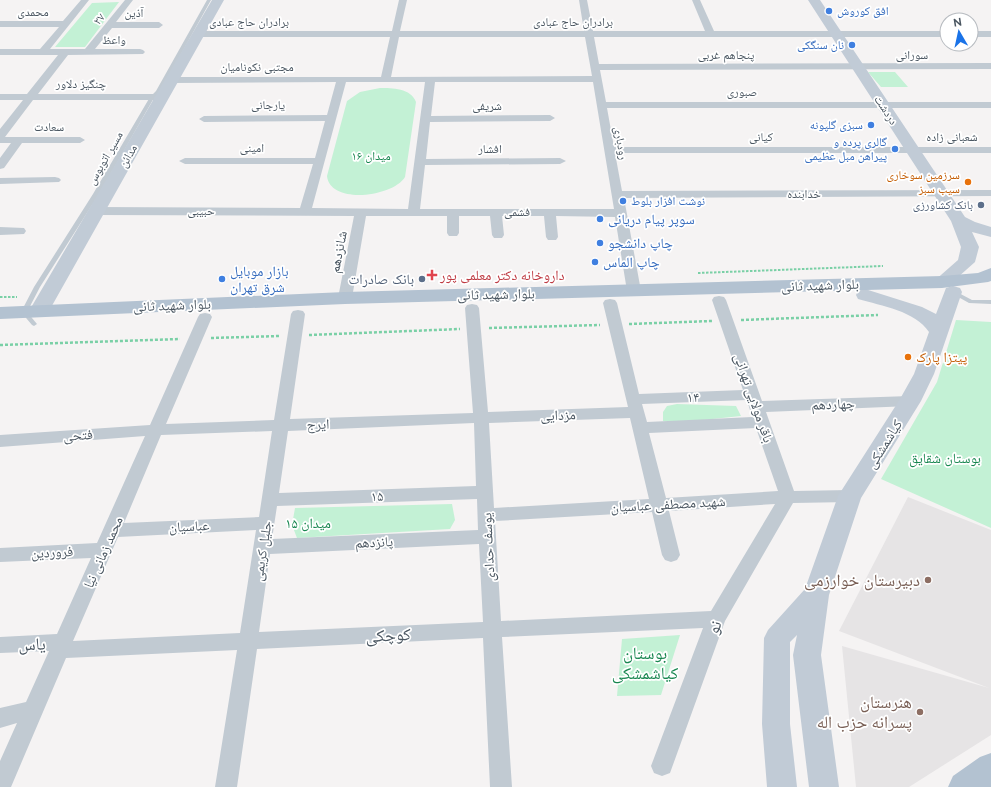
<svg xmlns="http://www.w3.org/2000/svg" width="991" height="787" viewBox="0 0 991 787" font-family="Raleway,'Noto Naskh Arabic',sans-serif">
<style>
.education{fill:#e6e4e5}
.green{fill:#c3f1d5}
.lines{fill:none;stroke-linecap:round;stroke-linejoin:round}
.path-far1{stroke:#7ad0a6;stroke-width:2;stroke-dasharray:2.5 1.5;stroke-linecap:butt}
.path{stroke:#7ad0a6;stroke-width:2.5;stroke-dasharray:3 2;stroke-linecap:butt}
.service{fill:#c1cad2;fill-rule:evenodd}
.minor{fill:#c1cad2;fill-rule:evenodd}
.secondary{fill:#c1cbd6;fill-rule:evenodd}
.primary{fill:#b3c2d1;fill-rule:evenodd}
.shop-dot{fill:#3f7fe0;stroke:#fff;stroke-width:1.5}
.food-dot{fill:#e8710a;stroke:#fff;stroke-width:1.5}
.service-dot{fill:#5c6f8a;stroke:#fff;stroke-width:1.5}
.health-dot{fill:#e0444e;stroke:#fff;stroke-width:1.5}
.education-dot{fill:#8d6e63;stroke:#fff;stroke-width:1.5}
.labels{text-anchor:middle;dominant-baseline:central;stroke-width:3.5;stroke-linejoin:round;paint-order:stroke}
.far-shop-label{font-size:12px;fill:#366cbe;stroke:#fff;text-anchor:end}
.far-street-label{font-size:12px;fill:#4a5661;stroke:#fff}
.far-park-label{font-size:12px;fill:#17864f;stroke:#fff}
.far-food-label{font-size:12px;fill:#c56008;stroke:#fff;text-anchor:end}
.far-service-label{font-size:12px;fill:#4e5e75;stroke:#fff;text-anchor:end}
.shop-label{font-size:14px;fill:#366cbe;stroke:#fff;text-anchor:start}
.street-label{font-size:14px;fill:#4a5661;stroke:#fff}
.health-label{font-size:14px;fill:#be3a42;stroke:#fff;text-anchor:start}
.service-label{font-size:14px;fill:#4e5e75;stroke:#fff;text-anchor:end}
.food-label{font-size:14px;fill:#c56008;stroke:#fff;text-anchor:start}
.park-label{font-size:14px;fill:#17864f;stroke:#fff}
.near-education-label{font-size:17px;fill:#785e54;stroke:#fff;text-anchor:end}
.near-street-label{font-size:17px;fill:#4a5661;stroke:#fff}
.near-park-label{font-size:17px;fill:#17864f;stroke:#fff}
</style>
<rect width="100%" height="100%" fill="#f5f3f3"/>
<path class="education" d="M908 497 991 530V735L909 787H856L842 646 989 688 839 631Z"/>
<path class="green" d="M119 2 85 47H55L92 3Z
M868 72H895L908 87H881Z
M380 88C392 88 411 88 416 102L405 177C393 197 330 205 327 176L347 101 360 92Z
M956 320 991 322V528L881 479 937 382Z
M677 404 736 406 741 416 684 422 663 421V412L667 406Z
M452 504 455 520 450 529 297 538 292 525 295 508Z
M680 635 661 695 617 696 622 639Z"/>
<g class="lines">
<path class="path-far1" d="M698 273 883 266
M0 297H17"/>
<path class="path" d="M741 320 878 315
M629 324 712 321
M489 328 600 325
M309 335 460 329
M211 338 280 336
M0 345 180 339"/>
<path class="service" d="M207 0H211L160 92 154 98 99 194 40 287 27 312 37 324 34 326 32 325 21 312 34 287 93 194 150 97 156 91Z
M953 290 972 300H991V304L969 303 951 293 950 292Z"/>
<path class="minor" d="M81 0H89L50 49H85L125 0H133L116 22H159L163 25 159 28H112L95 49H140L143 50 145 52 143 54 68 55 38 94H162L167 97 162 100H33L5 137H80L85 140 80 143H22L4 168 0 169V158L11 143H0V129L23 100H0V94H27L58 55H0V49H40L59 27H0V21H63Z
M399 0H407L400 31H584L579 0H587L593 31H705L692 0H700L714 31H947V37H594L599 64 991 63V69L600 70 606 102H991V108H607L614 147H991V153H615L622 191 991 190V196L624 198 641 291 639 294H629L627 291 615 217 556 216 558 237 556 240H548L546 237 544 216H502L504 235 502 238H494L492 235 490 216H459V233L457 236H449L447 233V216H366L352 298 350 301H340L338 298 354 216 96 215 92 214 90 211 92 208 96 207 300 208 313 164H185L179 161 185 158H315L325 121 204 122 199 119 204 116 327 115 336 82 172 83 167 80 172 77H381L390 37H198L194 34 198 31H392ZM399 37H585L592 76 391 77ZM346 82H425L408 209 312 208ZM435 82H593L614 209H420L425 165 560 164 566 161 560 158 426 159 430 122 550 121 555 118 550 115 431 116Z
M971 31H991V37H971Z
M55 177 59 178 61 180 59 182 0 184V178Z
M0 227 24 228 26 231 24 234 0 235Z
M719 296 724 297 726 300 762 401 910 396 915 397 918 401 915 405 910 406 766 412 794 491 850 490 856 491 858 496 856 501 850 502 793 503 725 621 670 773 662 776 654 773 651 766 703 628 502 637 512 787H490L483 638 257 649 237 787H215L237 650 66 658 11 787H0V761L17 723 0 728V708L26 702 49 651 0 653V637L57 634 91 558 0 562V548L97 543 145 436 0 447V435L150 425 198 317 200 314 205 313 210 314 212 317 166 424 274 420 291 314 293 311 298 310 303 311 305 314 290 419 473 413 465 308 467 305 472 304 477 305 479 308 488 412 628 407 603 303 605 300 610 299 615 300 617 303 639 394 743 390 712 300 714 297ZM747 400 752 417 647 422 642 404ZM630 418 649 499 494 508 489 423ZM474 423 476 486 279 493 288 431ZM756 428 778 491 666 498 649 433ZM272 431 259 517 124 523 161 435ZM477 499 478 530 272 539 277 506ZM775 504 711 611 501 621 495 521 652 512 662 555 665 560 671 562 677 560 680 555 669 511ZM256 530 240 633 73 641 118 537ZM479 544 483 622 259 632 270 554Z"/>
<path class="secondary" d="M212 0H224L49 311 46 315 39 317 32 315 29 311Z
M808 0H820L965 217 975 222 991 227V237L972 232 979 247 975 262 948 286 942 287 936 286 933 282 958 260 961 247 951 221Z
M953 286 960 288 962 292 934 374 921 401 861 498 829 595 821 655 839 787H809L793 655 797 635 790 642V724L797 787H767L762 724 764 638 768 630 805 589 838 496 900 399 914 374 929 332C915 311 882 306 858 299L856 295 858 291 865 289 922 307 936 314 946 288Z"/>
<path class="primary" d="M991 268V281L988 282 942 288 345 304 0 319V307L345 292 942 276 978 273Z
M991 753V787H948L953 776 980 757Z"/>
</g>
<g class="shop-dot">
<circle cx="829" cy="11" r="4"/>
<circle cx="852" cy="45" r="4"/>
<circle cx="871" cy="125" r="4"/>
<circle cx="895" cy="149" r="4"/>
<circle cx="623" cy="201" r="4"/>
<circle cx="600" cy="219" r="4"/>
<circle cx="600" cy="243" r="4"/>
<circle cx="595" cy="262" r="4"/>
<circle cx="222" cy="279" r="4"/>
</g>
<g class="food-dot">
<circle cx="968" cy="182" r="4"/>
<circle cx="908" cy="357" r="4"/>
</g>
<g class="service-dot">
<circle cx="981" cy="205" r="4"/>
<circle cx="422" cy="279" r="4"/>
</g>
<path class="health-dot" d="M430 269h4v4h4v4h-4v4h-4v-4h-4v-4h4z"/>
<g class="education-dot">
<circle cx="928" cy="580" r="4"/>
<circle cx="920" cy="712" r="4"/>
</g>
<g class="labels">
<g class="far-shop-label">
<text x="837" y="11" text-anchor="start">افق کوروش</text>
<text x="844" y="45">نان سنگکی</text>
<text x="863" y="125">سبزی گلپونه</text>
<text x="887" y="142">گالری پرده و<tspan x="887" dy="14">پیراهن مبل عظیمی</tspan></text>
<text x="631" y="201" text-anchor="start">نوشت افزار بلوط</text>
</g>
<g class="far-street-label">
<text x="33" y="12">محمدی</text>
<text x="134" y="13">آذین</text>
<text transform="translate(99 19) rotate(-52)">۲۷</text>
<text x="249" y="22">برادران حاج عبادی</text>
<text x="573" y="22">برادران حاج عبادی</text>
<text x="114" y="40">واعظ</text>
<text x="726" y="55">پنجاهم غربی</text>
<text x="912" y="55">سورانی</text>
<text x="257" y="67">مجتبی نکونامیان</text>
<text x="81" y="84">چنگیز دلاور</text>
<text x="742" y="92">صبوری</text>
<text x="268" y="105">یارجانی</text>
<text x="487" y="106">شریفی</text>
<text transform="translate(886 110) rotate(57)">دردشت</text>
<text x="49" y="127">سعادت</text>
<text x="761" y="137">کیانی</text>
<text x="952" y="137">شعبانی زاده</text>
<text transform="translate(621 143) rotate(80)">رودباری</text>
<text x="252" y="148">امینی</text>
<text x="490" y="149">افشار</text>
<text transform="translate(128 156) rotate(-60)">مدائن</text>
<text transform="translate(105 158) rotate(-60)">مسیر اتوبوس</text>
<text x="804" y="194">خدابنده</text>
<text x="201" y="211">حبیبی</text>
<text x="517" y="212">فشمی</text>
</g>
<g class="far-park-label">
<text x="371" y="156">میدان ۱۶</text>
</g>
<g class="far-food-label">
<text x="960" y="175">سرزمین سوخاری<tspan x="960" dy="14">سیب سبز</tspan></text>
</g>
<g class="far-service-label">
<text x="973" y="205">بانک کشاورزی</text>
</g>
<g class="shop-label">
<text x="608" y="219">سوپر پیام دریانی</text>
<text x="608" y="243">چاپ دانشجو</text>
<text x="603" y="262">چاپ‌ الماس</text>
<text x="230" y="271">بازار موبایل<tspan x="230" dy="16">شرق تهران</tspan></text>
</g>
<g class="street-label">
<text transform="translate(338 252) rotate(-79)">شانزدهم</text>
<text transform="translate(820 285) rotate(-2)">بلوار شهید ثانی</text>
<text transform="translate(496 294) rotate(-1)">بلوار شهید ثانی</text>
<text transform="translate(172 305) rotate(-2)">بلوار شهید ثانی</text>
<text transform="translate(693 397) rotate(-2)">۱۴</text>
<text transform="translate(754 398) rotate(71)">باقر مولایی تهرانی</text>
<text transform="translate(833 404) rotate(-2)">چهاردهم</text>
<text transform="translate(558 415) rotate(-2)">مزدایی</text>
<text transform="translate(318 424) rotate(-2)">ایرج</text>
<text transform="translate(78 435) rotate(-4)">فتحی</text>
<text transform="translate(884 444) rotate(-58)">کیاشمشکی</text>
<text transform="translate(377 496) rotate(-2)">۱۵</text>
<text transform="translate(668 504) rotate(-3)">شهید مصطفی عباسیان</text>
<text transform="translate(189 526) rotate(-3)">عباسیان</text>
<text transform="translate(374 542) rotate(-3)">پانزدهم</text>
<text transform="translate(488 547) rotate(-93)">یوسف حدادی</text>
<text transform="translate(262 551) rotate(-81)">جلیل کریمی</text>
<text transform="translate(52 552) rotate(-3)">فروردین</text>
<text transform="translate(103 552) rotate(-66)">محمد زمانی نیا</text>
</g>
<g class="health-label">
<text x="440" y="275">داروخانه دکتر معلمی پور</text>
</g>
<g class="service-label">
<text x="414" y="279">بانک صادرات</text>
</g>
<g class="food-label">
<text x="916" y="357">پیتزا پارک</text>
</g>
<g class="park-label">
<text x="945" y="458">بوستان شقایق</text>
<text x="308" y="523">میدان ۱۵</text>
</g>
<g class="near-education-label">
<text x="920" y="580">دبیرستان خوارزمی</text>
<text x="912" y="702">هنرستان<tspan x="912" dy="20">پسرانه حزب اله</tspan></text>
</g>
<g class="near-street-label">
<text transform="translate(714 627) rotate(-67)">نو</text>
<text transform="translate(388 635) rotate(-3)">کوچکی</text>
<text transform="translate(32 644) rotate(-2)">یاس</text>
</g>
<g class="near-park-label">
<text x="645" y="653">بوستان<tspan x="645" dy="20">کیاشمشکی</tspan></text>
</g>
</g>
<g transform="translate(959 32) rotate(351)"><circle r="19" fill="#ffffff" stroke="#b7bbc0"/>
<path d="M0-3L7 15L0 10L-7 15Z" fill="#1a73e8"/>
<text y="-6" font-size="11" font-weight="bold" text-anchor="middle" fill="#4a5661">N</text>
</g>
</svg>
